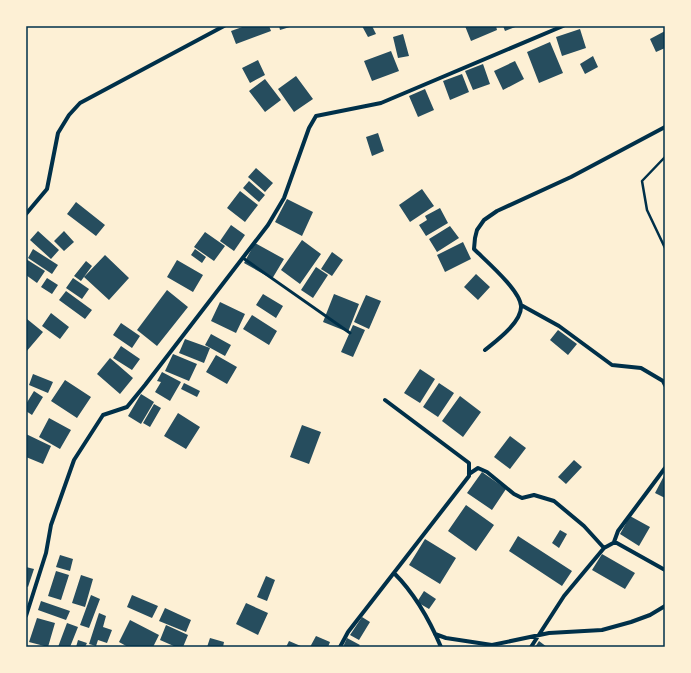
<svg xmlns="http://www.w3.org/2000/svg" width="691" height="673" viewBox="0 0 691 673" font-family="Cabin,sans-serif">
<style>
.building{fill:#264d5e}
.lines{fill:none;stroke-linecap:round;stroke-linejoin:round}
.path{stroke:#003049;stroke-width:2.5}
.service{stroke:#003049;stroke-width:3}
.minor{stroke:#003049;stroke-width:4}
.neatline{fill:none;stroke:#003049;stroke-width:1.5}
</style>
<rect width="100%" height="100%" fill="#fdf0d5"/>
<path class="building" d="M245 26H269L271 31 236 44 231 31Z
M279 26H293L280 30Z
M362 26H372L376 34 368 37Z
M465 26H496L497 30 471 41Z
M503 26H518L505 31Z
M580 29 586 48 562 56 556 37Z
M665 31V48L656 52 650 39Z
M403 34 409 56 398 58 393 37Z
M550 42 563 73 539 83 527 52Z
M391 51 399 71 372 81 364 61Z
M593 56 598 67 585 74 580 64Z
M258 60 265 75 250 83 242 68Z
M515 61 524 79 503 90 494 71Z
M483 64 490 84 473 90 465 71Z
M462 74 469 92 450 100 443 81Z
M296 76 313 99 294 112 278 89Z
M265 79 281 100 265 112 249 91Z
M425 89 434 110 418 117 409 96Z
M378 133 384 151 372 156 366 137Z
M256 168 273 183 265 192 248 177Z
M249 181 265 195 259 202 243 188Z
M422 189 434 206 410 222 399 205Z
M240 191 258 205 245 222 227 208Z
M287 199 313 212 302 236 275 222Z
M76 202 105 225 96 236 67 214Z
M440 208 448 223 426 236 419 225 427 220 425 216Z
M231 225 245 235 234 251 220 241Z
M450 226 459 238 437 252 429 239Z
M38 231 59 250 51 259 30 240Z
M64 231 74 242 64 251 54 241Z
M205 232 225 246 214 261 194 247Z
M302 240 321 254 300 284 281 270Z
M463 242 471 259 445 272 437 255Z
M255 243 284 259 272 279 244 263Z
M33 249 58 265 52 274 28 258Z
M195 249 206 257 202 263 191 255Z
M332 252 343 260 332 276 321 269Z
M105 255 129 278 109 300 84 277Z
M26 259 45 271 37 283 26 275Z
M177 260 203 275 193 292 167 277Z
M86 261 92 266 81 281 74 276Z
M316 267 328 275 313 298 301 290Z
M476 274 490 287 478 300 464 287Z
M47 278 58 285 52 294 41 287Z
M73 278 89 289 82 299 66 288Z
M167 290 188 307 157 346 137 330Z
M66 291 92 310 85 319 59 300Z
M263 294 283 306 276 318 256 305Z
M334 294 359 304 348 332 323 322Z
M366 295 381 301 369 329 354 322Z
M220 302 245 314 236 333 211 321Z
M51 313 69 327 60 339 42 326Z
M252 315 277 331 269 345 243 329Z
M27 319 43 332 26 352V320Z
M121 323 140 336 132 348 113 335Z
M353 325 365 330 353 357 341 352Z
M558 330 577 344 568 355 550 340Z
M211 334 231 345 225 356 205 345Z
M185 339 210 348 204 363 179 353Z
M121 346 140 359 132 370 113 358Z
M173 354 197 364 189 381 165 371Z
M216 355 237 367 227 384 206 372Z
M110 358 133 378 120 394 97 374Z
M420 369 435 379 420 403 404 393Z
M162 372 181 382 170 401 155 392 161 382 157 381Z
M33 374 53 382 48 393 29 385Z
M65 380 91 397 77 418 51 401Z
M184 383 200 391 197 397 181 389Z
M439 383 454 393 438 417 423 407Z
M34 391 43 397 32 415 26 411V404Z
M141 394 154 402 141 424 128 416Z
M460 396 481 412 463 437 442 421Z
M154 404 161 408 150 427 143 423Z
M178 413 200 427 186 449 164 436Z
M49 418 71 430 60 449 39 437Z
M302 425 321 432 309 464 290 457Z
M26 434 51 446 43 464 26 457Z
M510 436 526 448 510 469 494 457Z
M574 460 582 467 566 484 558 477Z
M482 472 506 489 492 510 467 493Z
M665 474V498L655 493Z
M466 505 494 525 476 551 448 531Z
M630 516 650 527 639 546 620 534Z
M560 530 567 534 559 548 552 543Z
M518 536 572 571 562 586 509 551Z
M425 539 456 558 440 584 409 565Z
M602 554 635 573 625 589 592 570Z
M60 555 73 559 70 571 56 567Z
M26 567 34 569 28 587 26 586Z
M56 571 69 575 61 600 48 596Z
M81 575 93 579 85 607 72 603Z
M266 576 275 580 267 601 257 597Z
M424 591 436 599 429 609 417 602Z
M91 595 100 599 89 628 80 625Z
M132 595 158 606 152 618 127 607Z
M41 601 70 611 66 620 38 610Z
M246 603 268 613 258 635 236 624Z
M165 608 191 620 186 632 159 621Z
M99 613 106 616 103 627 112 630 107 643 98 640 96 646 89 644Z
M362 617 370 622 359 640 350 635Z
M37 618 55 623 48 647 29 642Z
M130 620 159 635 153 647H128L119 642Z
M67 623 78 627 70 647H58Z
M166 625 188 635 183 647H176L160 640Z
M316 636 330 642 328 647H310Z
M210 638 224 642 223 647H207Z
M347 638 360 645 358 647H343Z
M78 640 87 643 85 647H76Z
M289 641 303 647H286Z
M539 641 547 647H535Z"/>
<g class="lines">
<path class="path" d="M665 157 642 181 647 210 665 248"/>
<path class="service" d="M243 258 350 333"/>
<path class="minor" d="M26 214 47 189 58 133 69 115 80 103 224 26
M521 305 559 326 612 365 641 368 663 381 665 385
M485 350C496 341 522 322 521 306 520 290 486 261 474 249L475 238 477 230 484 220 497 211 571 177 665 127
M469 474 478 468 487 472 514 494 522 498 534 495 554 501 584 526 604 548
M614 542 618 531 665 468
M394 573C414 593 430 621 441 647
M26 616 46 553 51 525 74 460 103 415 127 407 145 385 268 225 284 198 309 128 316 116 381 103 563 26
M435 634 446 638 492 645 549 633 602 630 631 622 650 615 665 606
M340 647 348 632 469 476V463L385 400
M531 647 564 596 604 548 615 542 665 570"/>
</g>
<rect width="691" height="673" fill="none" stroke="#fdf0d5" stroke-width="54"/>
<rect x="27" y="27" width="637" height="619" class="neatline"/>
</svg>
